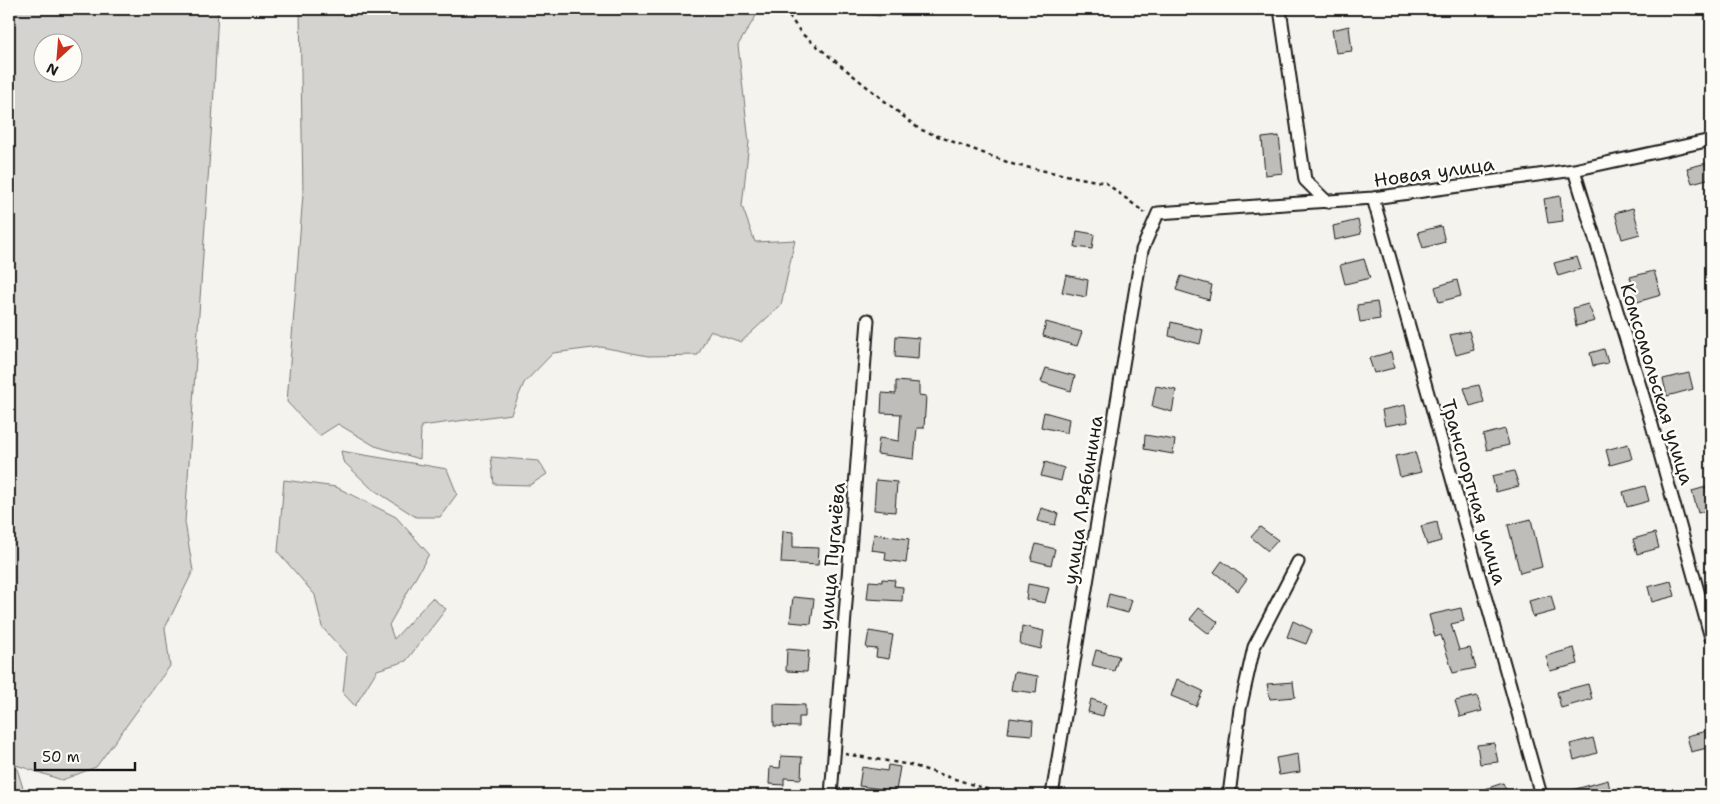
<svg xmlns="http://www.w3.org/2000/svg" width="1720" height="804" viewBox="0 0 1720 804" font-family="'Shantell Sans',sans-serif">
<style>
.green{fill:#d4d3cf;stroke:#787876;fill-rule:evenodd}
.building{fill:#bebdba;stroke:#1c1c1c}
.lines{fill:none;stroke-linecap:round;stroke-linejoin:round}
.street-casing{stroke:#1c1c1c;stroke-width:15}
.path{stroke:#1c1c1c;stroke-width:2.5;stroke-dasharray:4 4;stroke-linecap:butt}
.street{stroke:#fdfcf7;stroke-width:11}
.labels{text-anchor:middle;dominant-baseline:central;stroke-width:5;stroke-linejoin:round;paint-order:stroke}
.street-label{font-size:19px;fill:#1c1c1c;stroke:#fdfcf7}
</style>
<rect width="100%" height="100%" fill="#f4f3ee"/>
<filter id="ink" filterUnits="userSpaceOnUse"><feTurbulence type="fractalNoise" baseFrequency=".02" numOctaves="2"/><feDisplacementMap in="SourceGraphic" scale="10" xChannelSelector="R" yChannelSelector="G"/><feConvolveMatrix kernelMatrix="1 2 1 2 8 2 1 2 1" color-interpolation-filters="sRGB"/></filter>
<g filter="url(#ink)">
<path class="green" d="M9 9H218L214 91 185 522 193 571 165 628 170 666 96 767 62 780 16 765 25 795H9ZM72 42V72H42V42Z
M300 9H752L756 16 738 45 749 142 742 206 755 242 795 240 781 305 741 342 710 331 698 355 648 356 601 347 553 353 524 383 511 414 421 426 420 459 375 446 338 424 319 436 287 402 303 194Z
M826 9H886L880 16Z
M341 451 447 469 457 494 440 517H416L371 488 343 461Z
M491 457 539 461 547 474 530 485 494 484Z
M284 480 336 487 396 517 429 554 389 625 394 639 432 598 446 609 406 661 377 670 355 706 343 693 347 655 322 627 315 595 278 552Z"/>
<path class="building" d="M1349 26 1352 51 1336 53 1332 30Z
M1279 136 1283 173 1265 175 1262 138Z
M1711 162V178L1692 183 1687 168Z
M1560 196 1563 221 1548 223 1544 199Z
M1633 208 1640 234 1622 239 1615 213Z
M1358 220 1361 234 1335 240 1333 226Z
M1441 226 1445 242 1423 248 1418 232Z
M1077 231 1094 234 1092 249 1075 247Z
M1577 257 1581 269 1558 276 1554 263Z
M1364 259 1370 278 1345 284 1340 265Z
M1654 271 1661 295 1637 302 1630 277Z
M1066 275 1088 280 1086 297 1062 292Z
M1181 276 1212 285 1209 300 1176 290Z
M1457 280 1461 296 1439 302 1435 287Z
M1377 302 1380 319 1360 322 1357 305Z
M1588 304 1595 321 1576 326 1573 308Z
M1046 322 1082 332 1077 346 1043 336Z
M1171 322 1203 330 1200 344 1169 336Z
M1469 331 1474 350 1456 355 1450 335Z
M896 336 919 338 918 359 895 357Z
M1604 349 1608 363 1593 366 1590 353Z
M1391 352 1394 368 1374 373 1369 358Z
M1046 368 1075 376 1071 391 1041 382Z
M1689 373 1693 389 1667 396 1663 379Z
M896 381 919 383V395L926 396 924 428H917L914 459 877 454 879 438 899 441 901 414 881 413 882 393 896 394Z
M1479 385 1484 402 1470 406 1464 388Z
M1156 386 1176 390 1172 412 1152 406Z
M1405 405 1408 422 1385 426 1382 410Z
M1044 412 1069 419 1067 433 1041 427Z
M1505 429 1509 445 1487 450 1483 435Z
M1145 435 1175 440 1173 454 1144 449Z
M1628 444 1632 459 1610 465 1606 450Z
M1415 452 1421 472 1400 477 1395 456Z
M1045 462 1064 468 1061 481 1041 476Z
M1514 471 1519 486 1496 492 1492 476Z
M876 480 897 482 895 512 874 510Z
M1645 486 1649 501 1627 507 1623 492Z
M1706 487 1711 509 1698 513 1692 491Z
M1041 508 1058 513 1055 525 1037 521Z
M1531 519 1542 567 1520 573 1508 525Z
M1437 522 1441 541 1427 545 1421 526Z
M1260 527 1278 540 1268 551 1251 537Z
M783 531 793 532V547L819 548 818 565 781 563Z
M1655 533 1659 548 1637 554 1633 539Z
M874 534 909 539 906 563 885 560 886 552 871 550Z
M1036 544 1055 549 1051 565 1031 560Z
M1222 561 1247 579 1238 591 1214 572Z
M882 579 895 580 894 586 903 587 902 601 867 599 869 581 882 582Z
M1671 581 1675 596 1652 602 1648 587Z
M1028 584 1049 588 1045 603 1026 599Z
M1109 594 1132 600 1128 613 1106 607Z
M1551 595 1555 611 1533 617 1529 601Z
M793 597 814 599 811 624 790 622Z
M1199 608 1218 622 1209 634 1190 619Z
M1461 608 1464 621 1451 624 1459 650 1470 648 1476 668 1453 673 1441 635 1435 637 1429 615Z
M1293 621 1312 630 1306 644 1287 637Z
M1022 626 1044 631 1041 649 1020 644Z
M869 631 893 635 889 659 876 657 877 649 866 648Z
M1574 648 1578 664 1550 671 1546 656Z
M787 649 809 651 807 672 786 671Z
M1096 650 1119 656 1114 671 1092 665Z
M1014 672 1038 676 1036 693 1011 690Z
M1177 679 1203 691 1196 706 1171 696Z
M1293 682 1295 697 1270 699 1267 684Z
M1588 684 1592 699 1561 708 1557 692Z
M1477 696 1482 711 1460 717 1455 701Z
M1091 699 1106 704 1103 716 1088 712Z
M774 704 805 705V717H799V727L774 726Z
M1010 718 1033 721 1032 735 1008 733Z
M1710 730 1711 747 1691 752 1687 736Z
M1593 738 1597 753 1574 760 1570 744Z
M1494 743 1498 762 1480 764 1477 745Z
M1298 754 1300 772 1279 775 1276 758Z
M781 756 802 757 801 779 784 778V785L769 784 770 767 780 768Z
M888 765 900 767 896 791 859 786 862 767 887 771Z
M1608 780 1611 795H1565V792Z
M1503 783 1508 795H1473V793Z"/>
<g class="lines">
<g class="street-casing">
<path id="street" d="M1280 9 1305 180 1327 202
M1574 170 1652 425 1711 638
M1373 198 1541 795
M831 795 868 320
M1052 795 1142 250 1158 213 1373 198 1574 170 1711 140
M1229 795 1240 709 1254 647 1298 562"/>
</g>
<path class="path" d="M784 9 802 34 919 129 1015 165 1106 183 1145 213
M845 754 911 765 1005 795"/>
<use href="#street" class="street"/>
</g>
</g>
<g class="labels">
<g class="street-label">
<text transform="translate(1434 172) rotate(-8)">Новая улица</text>
<text transform="translate(1657 384) rotate(73)">Комсомольская улица</text>
<text transform="translate(1474 492) rotate(74)">Транспортная улица</text>
<text transform="translate(1083 500) rotate(-81)">улица Л.Рябинина</text>
<text transform="translate(832 556) rotate(-85)">улица Пугачёва</text>
</g>
</g>
<rect width="1720" height="804" fill="none" stroke="#fdfcf7" stroke-width="30"/>
<rect x="15" y="15" width="1690" height="774" fill="none" stroke="#1c1c1c" stroke-width="2" filter="url(#ink)"/>
<g transform="translate(58 58) rotate(206)"><circle r="24" fill="#fdfcf7" stroke="#a3a29f"/>
<path d="M0-4L9 19L0 12L-9 19Z" fill="#c8321e"/>
<text y="-8" font-size="14" font-weight="bold" text-anchor="middle" fill="#1c1c1c">N</text>
</g>
<path d="M35 762v8h100v-8" fill="none" stroke="#1c1c1c" stroke-width="2.5"/>
<text x="42" y="762" font-size="15" fill="#1c1c1c" stroke="#fdfcf7" stroke-width="4" paint-order="stroke">50 m</text>
</svg>
